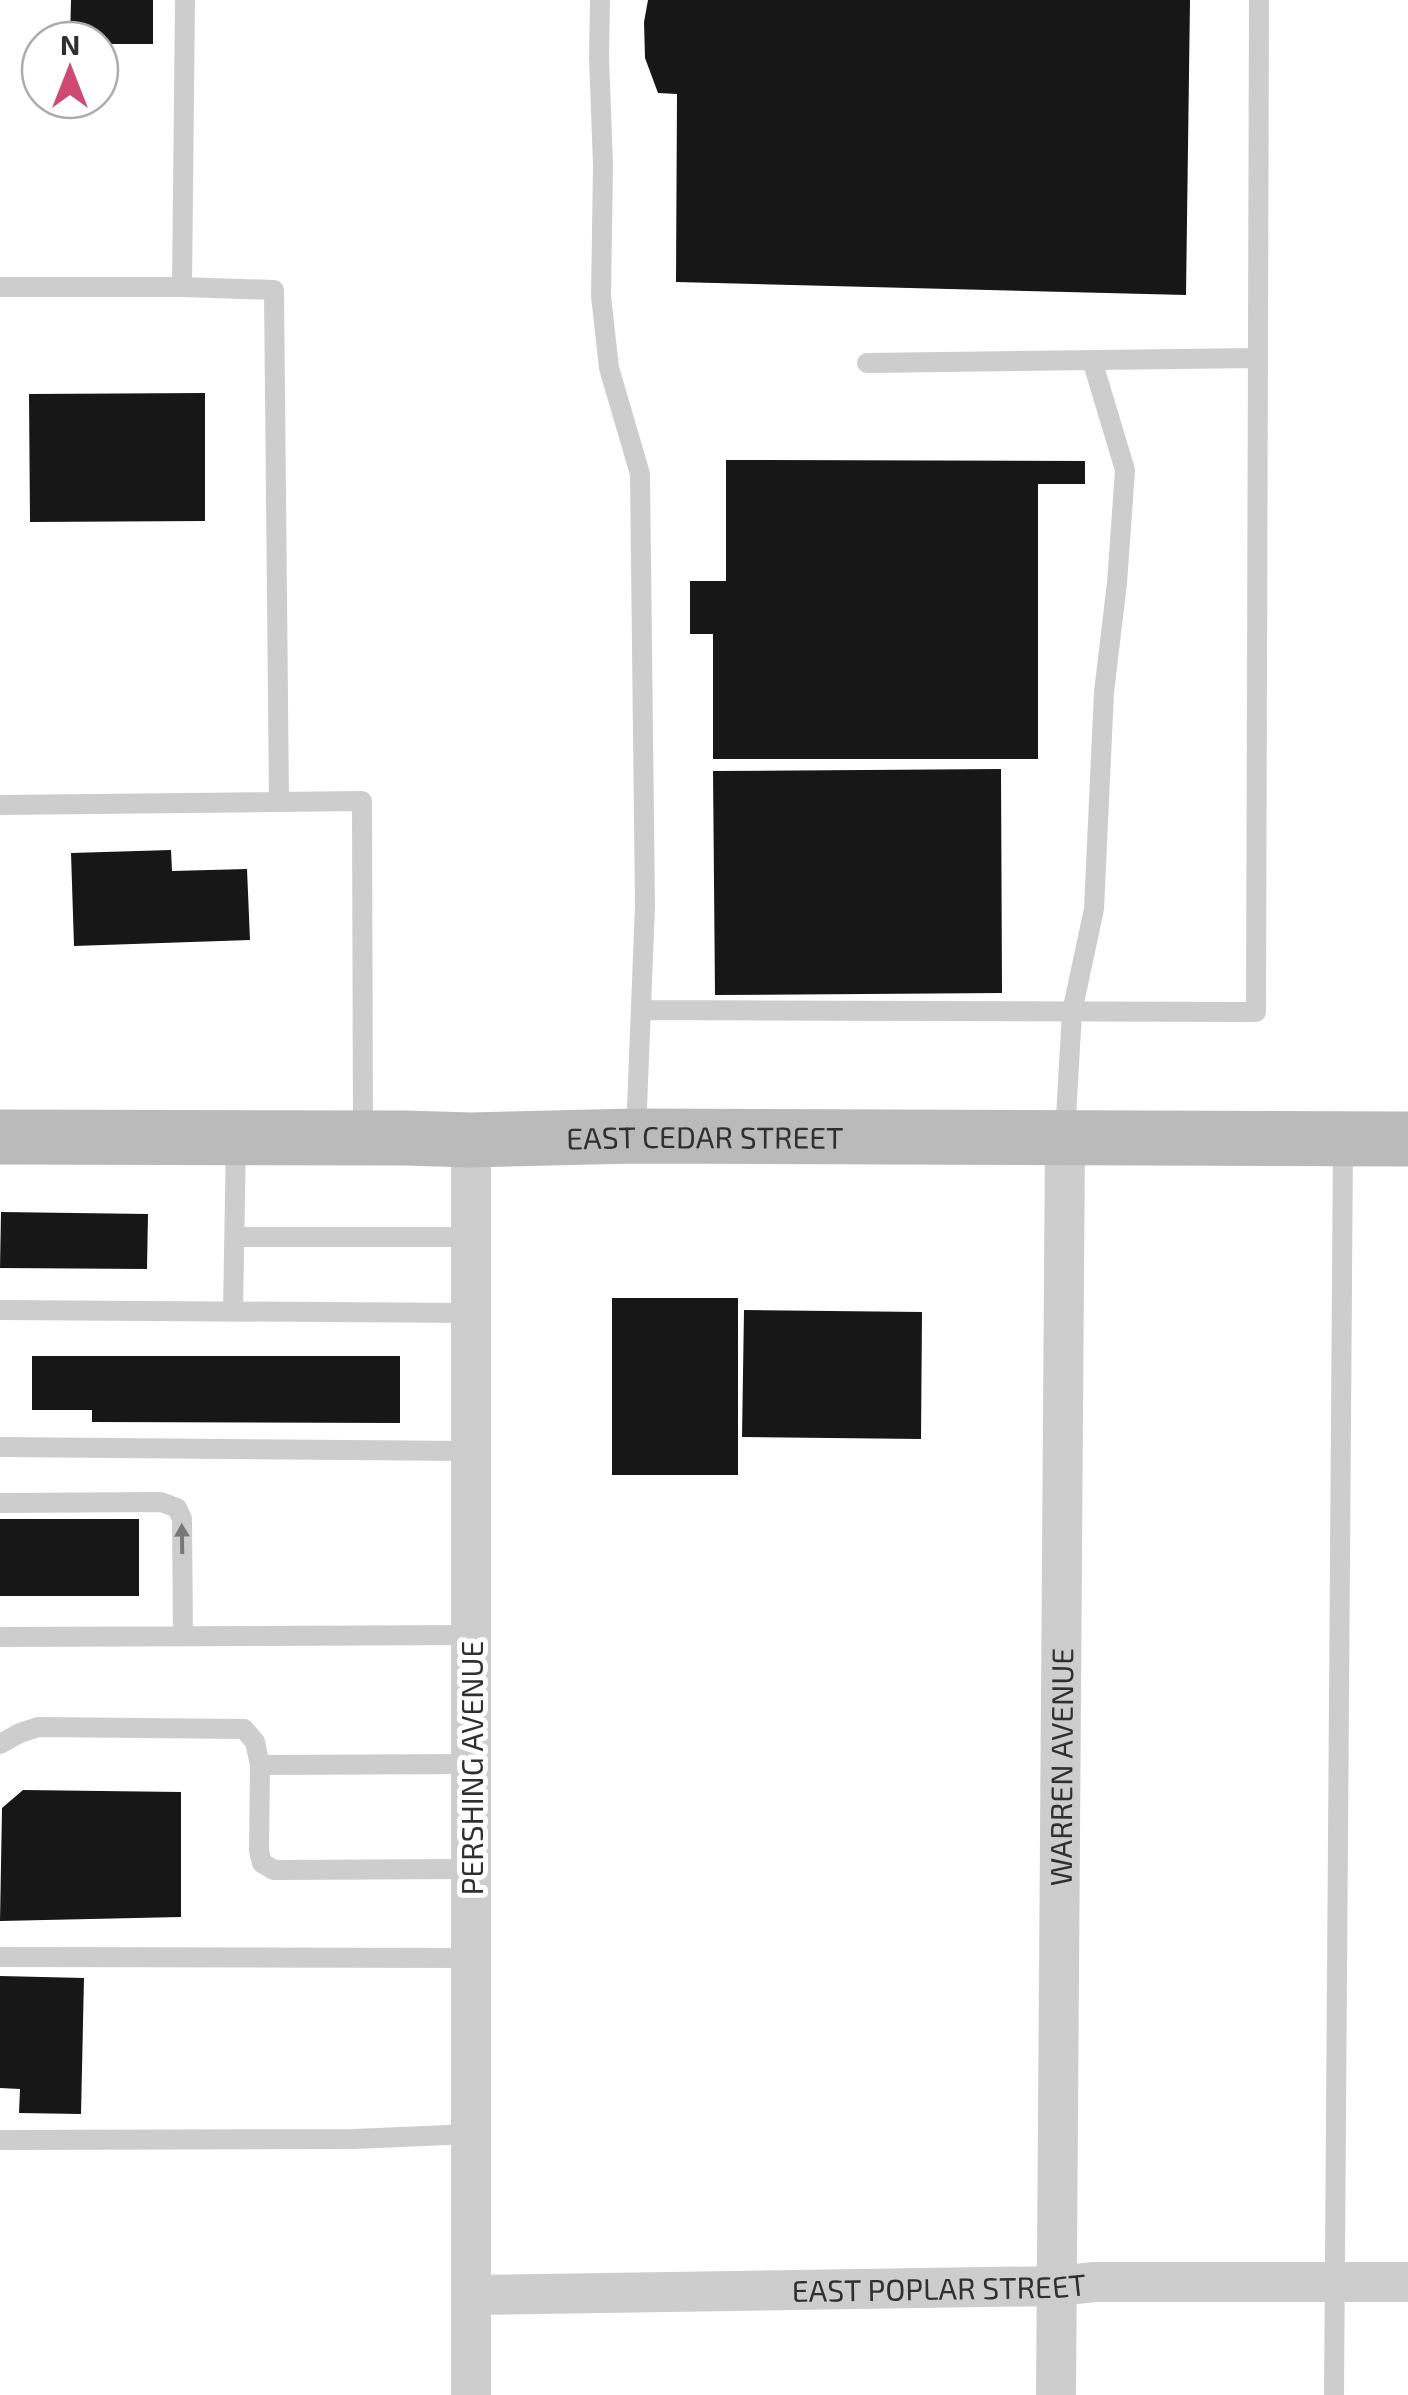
<svg xmlns="http://www.w3.org/2000/svg" width="1408" height="2395" viewBox="0 0 1408 2395" font-family="'Exo 2',sans-serif">
<style>
.building{fill:#171717}
.lines{fill:none;stroke-linecap:round;stroke-linejoin:round}
.lane{stroke:#cdcdcd;stroke-width:20}
.street{stroke:#cdcdcd;stroke-width:40}
.secondary{stroke:#bababa;stroke-width:55}
.oneway{fill:#777}
.labels{text-anchor:middle;dominant-baseline:central;stroke-width:10;stroke-linejoin:round;paint-order:stroke}
.street-label{font-size:30px;fill:#303030;stroke:#fff}
</style>
<rect width="100%" height="100%" fill="#fff"/>
<path class="building" d="M71 0H153V44H100V40H70Z
M648 0H1190L1186 295 676 282 677 94 658 93 645 58 644 22Z
M205 393V521L30 522 29 394Z
M726 460 1085 461V484H1038V759H713V634H690V581H726Z
M1001 769 1002 993 715 995 713 771Z
M171 850 172 871 247 869 250 940 74 946 71 853Z
M1 1212 148 1214 147 1269 0 1268Z
M612 1298H738V1475H612Z
M744 1310 922 1312 921 1439 742 1437Z
M32 1356H400V1423L92 1422V1410H32Z
M0 1519H139V1596H0Z
M23 1790 181 1792V1917L0 1921 2 1808Z
M0 1976 84 1978 81 2114 19 2113 20 2089 0 2088Z"/>
<g class="lines">
<path class="lane" d="M600 0 599 57 603 165 601 296 609 368 640 474 645 906 636 1133
M0 287H182L274 290 279 802
M182 287 185 0
M867 363 1258 358
M0 805 362 801 363 1137
M642 1010 1256 1012 1259 0
M1065 1135 1072 1012 1094 909 1104 692 1117 583 1125 470 1092 360
M235 1237H471
M0 1310 471 1313
M233 1311 236 1140
M0 1447 471 1451
M0 1503 161 1502 177 1508 182 1519 183 1636
M0 1637 471 1635
M0 1744 20 1733 38 1727 244 1729 255 1742 260 1765 259 1851 262 1863 274 1870 471 1869
M260 1765 471 1764
M0 1957 471 1958
M0 2140 354 2139 471 2134
M1334 2395 1343 1141"/>
<g class="street">
<path id="s1" d="M471 2295 1057 2286 1094 2282H1408"/>
<path d="M471 2395V1140"/>
<path id="s2" d="M1056 2395 1065 1138"/>
</g>
<path class="secondary" id="s3" d="M0 1137 405 1138 471 1140 636 1136 1408 1139"/>
</g>
<defs><path id="oneway-solid" d="M-6-.8H1V-3.2L6.5 0L1 3.2V.8H-6Z" transform="scale(2.5)"/></defs>
<use class="oneway" href="#oneway-solid" transform="translate(182 1539) rotate(-91)"/>
<g class="labels">
<g class="street-label">
<text stroke="none"><textPath href="#s3" startOffset="705">EAST CEDAR STREET</textPath></text>
<text stroke="none"><textPath href="#s2" startOffset="628">WARREN AVENUE</textPath></text>
<text transform="translate(471 1768) rotate(-90)">PERSHING AVENUE</text>
<text stroke="none"><textPath href="#s1" startOffset="468">EAST POPLAR STREET</textPath></text>
</g>
</g>
<g transform="translate(70 70)"><circle r="48" fill="#ffffff" stroke="#acacac" stroke-width="2.5"/>
<path d="M0-8L18 38L0 25L-18 38Z" fill="#cf4972"/>
<text y="-15" font-size="28" font-weight="bold" text-anchor="middle" fill="#303030">N</text>
</g>
</svg>
